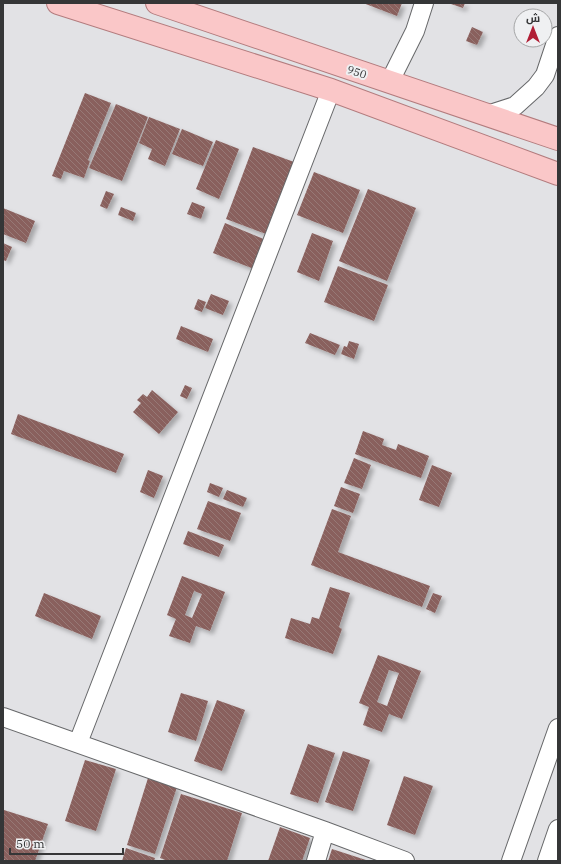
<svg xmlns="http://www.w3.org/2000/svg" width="561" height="864" viewBox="0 0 561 864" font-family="'IBM Plex Serif',Cairo,serif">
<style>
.building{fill:url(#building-back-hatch);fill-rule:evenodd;filter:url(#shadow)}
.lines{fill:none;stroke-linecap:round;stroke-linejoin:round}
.street-casing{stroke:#67686a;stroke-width:20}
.primary-casing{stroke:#b37c7e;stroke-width:24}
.street{stroke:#fff;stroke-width:18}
.primary{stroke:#fac7c8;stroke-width:22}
.labels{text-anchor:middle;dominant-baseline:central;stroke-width:4;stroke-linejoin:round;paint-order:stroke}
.street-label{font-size:11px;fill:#353637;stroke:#eff0f2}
</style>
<defs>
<pattern id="building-back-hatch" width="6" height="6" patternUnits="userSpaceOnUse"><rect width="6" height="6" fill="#89605d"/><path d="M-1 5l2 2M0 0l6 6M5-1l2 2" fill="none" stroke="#977976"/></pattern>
<filter id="shadow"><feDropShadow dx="3.5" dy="3.5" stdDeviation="2" flood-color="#0004"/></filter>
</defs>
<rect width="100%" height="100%" fill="#e2e2e5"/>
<path class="building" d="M363 3H402L397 16Z
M448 3H465L463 8Z
M472 27 483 32 477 45 466 41Z
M85 93 111 103 88 160 90 161 84 178 64 171 61 179 52 176Z
M116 104 148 117 122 181 89 168Z
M149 117 180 129 165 166 148 159 152 149 139 143Z
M182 129 213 142 203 166 172 154Z
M216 140 239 149 219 199 196 189Z
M253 147 294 162 266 234 226 219Z
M314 172 360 190 343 233 297 215Z
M368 189 416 208 387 281 339 261Z
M106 191 114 194 107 209 100 206Z
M192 202 205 207 201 219 187 214Z
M121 207 136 213 133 221 118 215Z
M3 208 35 221 26 243 3 234Z
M225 223 266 240 254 269 213 253Z
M312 233 333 241 319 281 297 272Z
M3 243 12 247 6 261 3 260Z
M338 266 388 285 374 321 324 302Z
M211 294 229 301 223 315 205 308Z
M198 299 206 302 202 312 194 309Z
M181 326 213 339 208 352 176 339Z
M310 333 340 345 335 355 305 343Z
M349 341 359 344 354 359 341 354 344 346 347 347Z
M185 385 192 388 187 399 180 396Z
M152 390 178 412 159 434 133 412 141 403 137 400 143 394 147 397Z
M18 414 124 454 116 473 11 434Z
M363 431 384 439 382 445 396 450 398 444 429 456 421 478 355 454Z
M354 458 371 465 362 489 344 483Z
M432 465 452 473 439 507 419 500Z
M148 470 163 476 154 498 140 492Z
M210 483 223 488 219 497 207 492Z
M341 487 360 494 353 513 334 506Z
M227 490 247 498 243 507 223 499Z
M208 501 241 513 230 541 197 529Z
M332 509 351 516 338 552 430 586 422 607 311 565Z
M188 531 224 545 219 557 183 544Z
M182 576 225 592 210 631 196 626 190 643 169 636 176 619 167 615ZM194 591 202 594 192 618 185 615Z
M330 587 350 593 339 627 342 629 333 654 285 638 291 618 310 624 312 617 319 619Z
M44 593 101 616 92 639 35 616Z
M433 593 442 596 435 613 426 609Z
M378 655 421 671 402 719 389 714 382 732 363 725 369 707 359 703ZM389 670 399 673 387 706 377 702Z
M181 693 208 701 196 741 168 732Z
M217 700 245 710 222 771 194 761Z
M308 744 335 753 318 803 290 794Z
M343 751 370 760 353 811 325 802Z
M85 760 116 769 96 831 65 821Z
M404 776 433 786 415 835 387 825Z
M148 778 177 787 155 854 127 845Z
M181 794 242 813 227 861H168L160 858Z
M4 810 48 824 35 861H8L3 859Z
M280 827 310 838 302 861H268Z
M126 848 155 858 154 861H122Z
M332 849 369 861H328Z"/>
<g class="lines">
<g class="street-casing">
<path id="street" d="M389 83 415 31 424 3
M487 115 515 106 536 87 545 75 558 36
M3 717 325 831 405 861
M78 743 331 90
M316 861 325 831
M511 861 558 728
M547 861 558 829"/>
</g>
<g class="primary-casing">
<path id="primary" d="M58 3 331 90 558 174
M157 3 558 139"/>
</g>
<use href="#street" class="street"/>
<use href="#primary" class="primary"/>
</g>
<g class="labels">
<g class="street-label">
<text transform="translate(357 72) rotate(19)">950</text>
</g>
</g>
<rect width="561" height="864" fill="none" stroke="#353637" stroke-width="8"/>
<g transform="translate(533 28)"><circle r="19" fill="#eff0f2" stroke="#a5a6a7"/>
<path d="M0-3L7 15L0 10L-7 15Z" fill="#b11e35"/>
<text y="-6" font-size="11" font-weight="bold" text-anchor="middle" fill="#353637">ش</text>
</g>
<path d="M10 848v6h113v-6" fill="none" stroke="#353637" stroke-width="2"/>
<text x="16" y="848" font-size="12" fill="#353637" stroke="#eff0f2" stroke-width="3" paint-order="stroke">50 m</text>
</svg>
